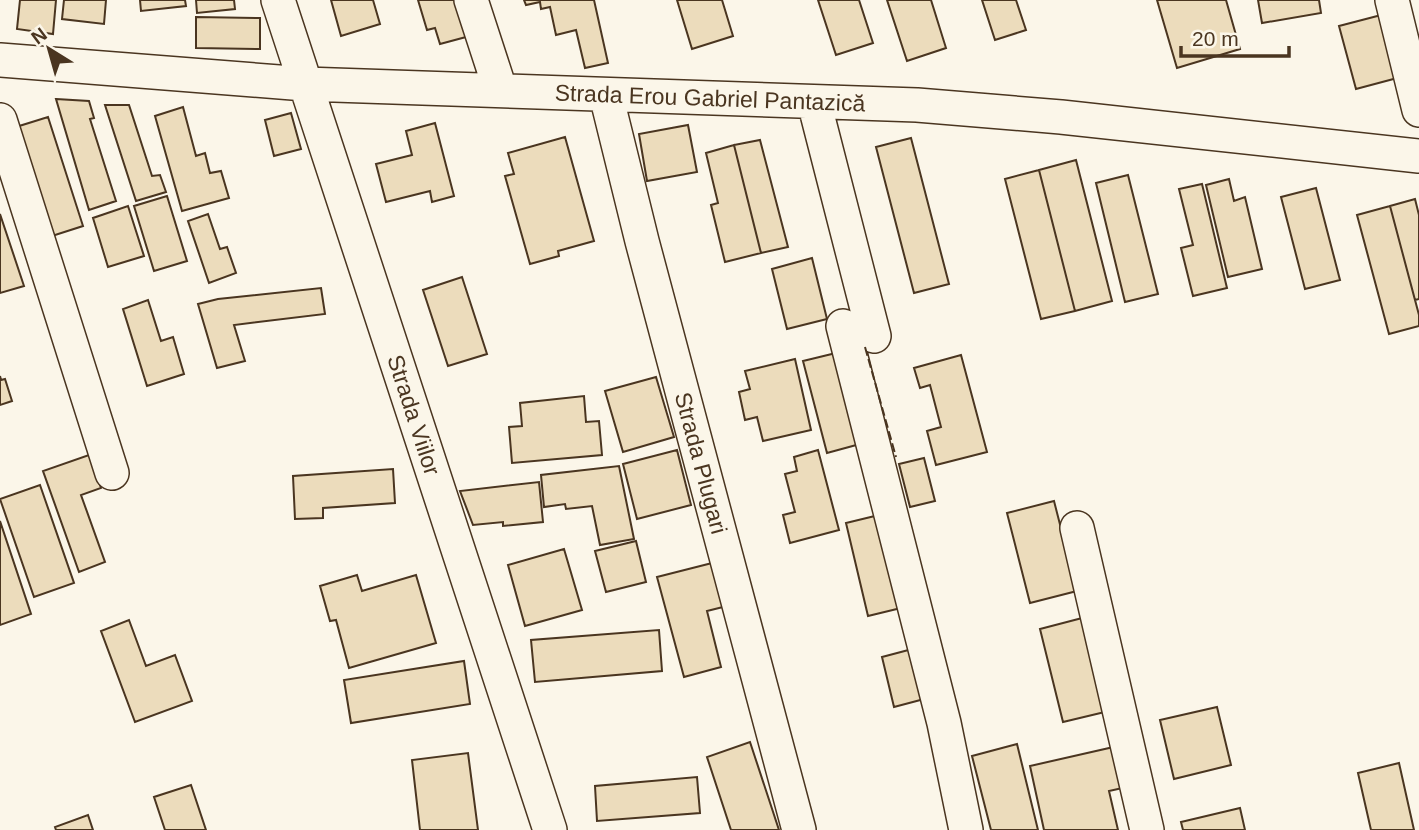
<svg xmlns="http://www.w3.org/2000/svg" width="1419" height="830" viewBox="0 0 1419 830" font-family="Arial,sans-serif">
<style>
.building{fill:#ecdcbc;stroke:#4a3520;stroke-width:2}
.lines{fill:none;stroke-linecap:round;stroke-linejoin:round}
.street-casing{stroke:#4a3520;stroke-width:36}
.street{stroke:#fbf6e9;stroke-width:33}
.fence{stroke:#4a3520;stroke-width:2;stroke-dasharray:9 3.5;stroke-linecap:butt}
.labels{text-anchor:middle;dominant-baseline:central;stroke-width:5;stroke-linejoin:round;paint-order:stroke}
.street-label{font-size:23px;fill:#4a3520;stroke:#fbf6e9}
</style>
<rect width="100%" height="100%" fill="#fbf6e9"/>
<path class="building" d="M20 0H56L53 34 17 29Z
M64 0H106L104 24 62 19Z
M140 0H185L186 6 141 11Z
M196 0H234L235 9 197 13Z
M331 0H373L380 24 341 36Z
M418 0H455L466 37 440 44 435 28 427 30Z
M524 0H594L608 63 585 68 576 30 556 35 550 7 541 9 540 2 526 5Z
M677 0H722L733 36 692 49Z
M818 0H859L873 43 836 55Z
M887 0H931L946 48 907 61Z
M982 0H1016L1026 30 995 40Z
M1157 0H1226L1240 49 1177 68Z
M1258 0H1319L1321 13 1262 23Z
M1385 14 1401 77 1356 89 1339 26Z
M196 17 260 18V49L196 48Z
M56 99 89 101 94 118 90 119 116 201 89 210Z
M105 105H129L152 176 160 175 166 192 136 201Z
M183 107 196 156 205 153 210 173 221 171 229 198 182 211 155 116Z
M291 113 301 149 274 156 265 120Z
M48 117 83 226 52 236 16 127Z
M435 123 454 196 432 202 430 191 386 202 376 164 412 155 406 131Z
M688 125 697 172 647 181 639 134Z
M565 137 594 241 558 251 559 256 530 264 505 176 514 174 508 153Z
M911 138 949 284 914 293 876 147Z
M760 140 788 247 761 253 734 145Z
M734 145 761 253 725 262 711 205 718 203 706 153Z
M1076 160 1112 301 1075 311 1039 170Z
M1039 170 1075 311 1041 319 1005 179Z
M1128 175 1158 294 1125 302 1096 183Z
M1229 179 1234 201 1245 197 1262 269 1228 277 1206 185Z
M1202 184 1227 288 1193 296 1181 248 1193 245 1179 189Z
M1316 188 1340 280 1305 289 1281 197Z
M167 196 187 261 154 271 134 206Z
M1415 199 1419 215V299L1415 300 1390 206Z
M128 206 144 256 108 267 93 218Z
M1390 206 1419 315V326L1389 334 1357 215Z
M0 214 24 286 0 293Z
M208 214 220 249 227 247 236 273 209 283 188 221Z
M812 258 827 319 787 329 772 269Z
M462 277 487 354 448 366 423 290Z
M321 288 325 314 234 325 245 361 217 368 198 304 218 299Z
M148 300 161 341 173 337 184 374 147 386 123 309Z
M836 353 860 444 827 453 803 361Z
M961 355 987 452 936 465 927 431 941 427 930 385 920 388 914 368Z
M795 359 811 430 763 441 757 417 745 420 739 392 750 389 745 371Z
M0 376 1 380 5 379 12 401 0 405Z
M656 377 674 437 623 452 605 391Z
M584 396 586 422 599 421 602 455 512 463 509 427 522 426 520 403Z
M677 450 691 505 637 519 623 464Z
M818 450 839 530 790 543 783 515 795 512 785 474 797 471 794 457Z
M89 455 101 488 81 495 105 562 79 572 43 471Z
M924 458 935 501 910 507 899 464Z
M619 466 634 539 600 545 592 506 566 509 565 504 544 507 541 475Z
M393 469 395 503 323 508V518L295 519 293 476Z
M539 482 543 522 503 526V522L473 525 460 491Z
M40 485 74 583 34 597 0 499Z
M1054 501 1077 591 1030 603 1007 513Z
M879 515 901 608 868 616 846 523Z
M0 521 31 614 0 625Z
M636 541 646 582 606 592 595 551Z
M564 549 582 610 525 626 508 565Z
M720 561 731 605 707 611 721 667 684 677 657 577Z
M357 575 362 591 416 575 436 643 349 668 336 620 330 621 320 586Z
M1086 617 1109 711 1063 722 1040 629Z
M129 620 146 666 175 655 192 701 135 722 101 631Z
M659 630 662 671 535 682 531 640Z
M916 648 928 698 894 707 882 657Z
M464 661 470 704 351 723 344 680Z
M1217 707 1231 765 1174 779 1160 720Z
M750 742 779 830H731L707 757Z
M1017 744 1038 830H991L972 756Z
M1118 746 1127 787 1109 791 1118 830H1044L1030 766Z
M468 753 478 830H420L412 760Z
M1399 763 1414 830H1371L1358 773Z
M697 777 700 813 597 821 595 786Z
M191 785 206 830H165L154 797Z
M1240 808 1245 830H1183L1181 822Z
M88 815 93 830H56L55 827Z"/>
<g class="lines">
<g class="street-casing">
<path id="street" d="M278 0 550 830
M471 0 500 89
M1392 0 1419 110
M0 60 305 84 917 105 1061 117 1419 156
M606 95 642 241 799 830
M814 102 874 336
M0 120 112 473
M843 326 944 723 966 830
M1077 528 1147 830"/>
</g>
<use href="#street" class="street"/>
<path class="fence" d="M865 347 896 457"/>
</g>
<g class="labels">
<g class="street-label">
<text transform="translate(710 98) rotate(2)">Strada Erou Gabriel Pantazică</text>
<text transform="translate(414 415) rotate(72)">Strada Viilor</text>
<text transform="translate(701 463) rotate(75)">Strada Plugari</text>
</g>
</g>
<g transform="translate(49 49) rotate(323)" stroke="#fbf6e9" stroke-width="5" paint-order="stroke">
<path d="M0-5L12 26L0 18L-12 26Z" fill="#4a3520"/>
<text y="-10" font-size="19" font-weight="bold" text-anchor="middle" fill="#4a3520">N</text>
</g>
<path d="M1181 46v10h108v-10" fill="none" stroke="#4a3520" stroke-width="3.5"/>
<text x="1192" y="46" font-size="21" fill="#4a3520" stroke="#fbf6e9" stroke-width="5" paint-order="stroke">20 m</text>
</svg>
